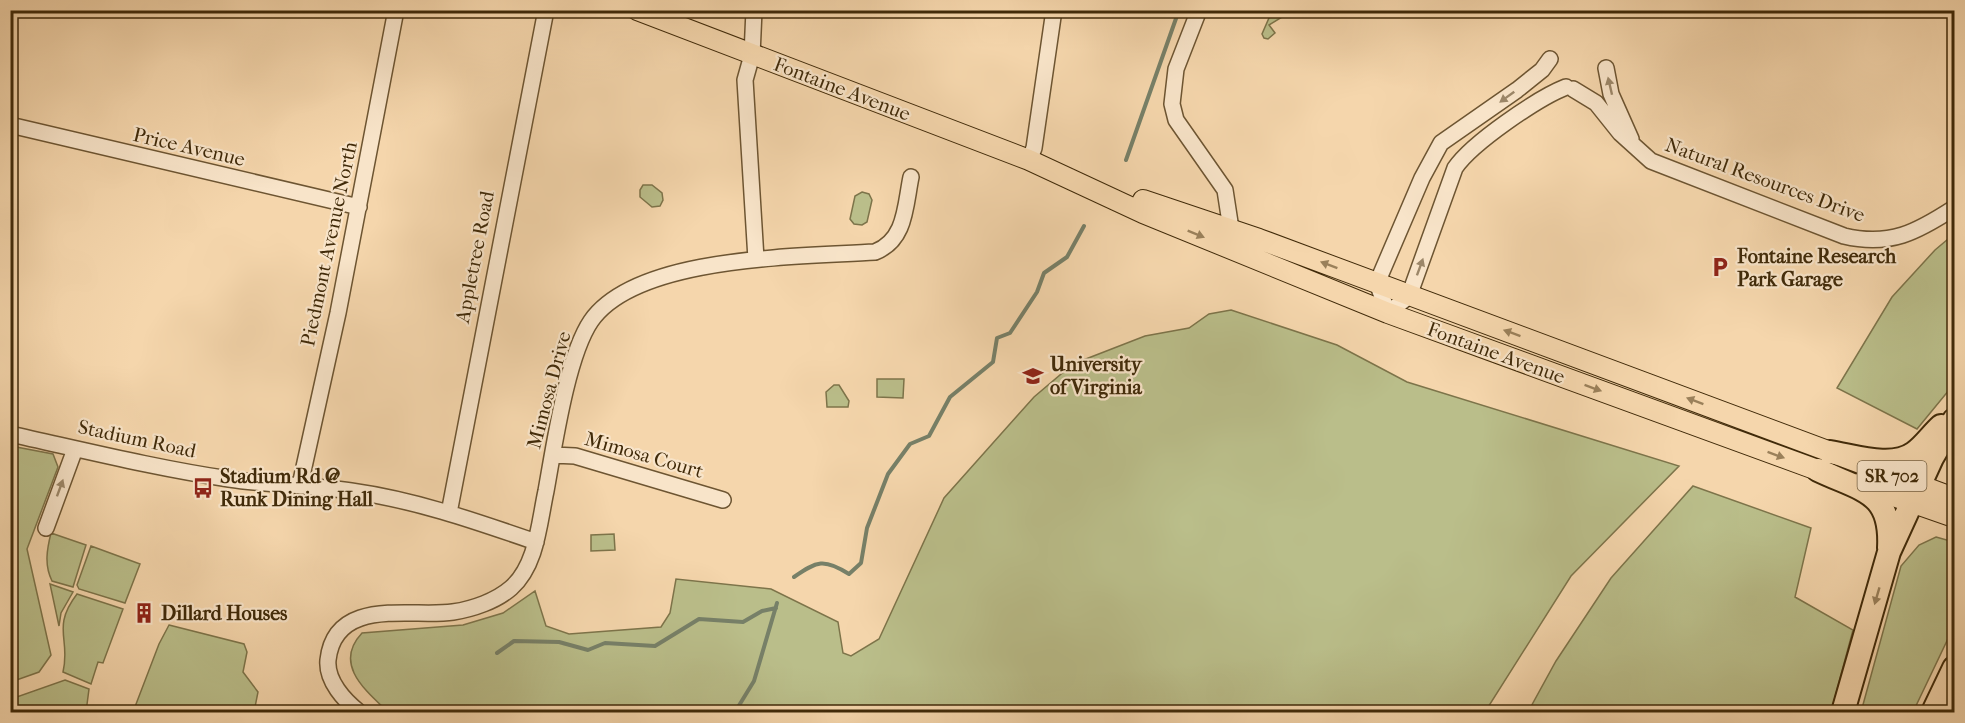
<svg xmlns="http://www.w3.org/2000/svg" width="1965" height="723" viewBox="0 0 1965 723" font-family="'IM FELL French Canon',serif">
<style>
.green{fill:#babe8a;stroke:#7d744a;stroke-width:1.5}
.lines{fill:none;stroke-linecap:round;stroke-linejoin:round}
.stream{stroke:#778068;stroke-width:4}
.minor-casing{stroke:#6d5532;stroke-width:18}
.major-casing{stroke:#402a09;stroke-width:22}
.highway-casing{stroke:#402a09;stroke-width:26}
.minor{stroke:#f8e4c9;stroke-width:15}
.major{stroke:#f5d6ac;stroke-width:20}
.highway{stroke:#f5d6ac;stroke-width:22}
.oneway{fill:#9c8769}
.oneway2{fill:#9a805a}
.labels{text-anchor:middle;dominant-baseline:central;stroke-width:4.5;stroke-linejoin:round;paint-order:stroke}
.shield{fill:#f8e4c9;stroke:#776243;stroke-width:1.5}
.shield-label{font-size:18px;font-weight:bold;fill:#402a09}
.street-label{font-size:20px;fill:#402a09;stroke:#f8e4c9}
.poi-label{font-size:20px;font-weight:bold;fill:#402a09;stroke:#f8e4c9;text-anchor:start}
</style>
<rect width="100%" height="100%" fill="#f5d6ac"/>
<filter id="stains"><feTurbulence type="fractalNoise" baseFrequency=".00333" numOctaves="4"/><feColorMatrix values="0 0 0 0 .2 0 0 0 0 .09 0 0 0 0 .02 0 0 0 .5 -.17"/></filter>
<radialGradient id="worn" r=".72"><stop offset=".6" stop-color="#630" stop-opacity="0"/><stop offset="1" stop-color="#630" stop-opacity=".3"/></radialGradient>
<path class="green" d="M1272 11H1292L1269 25 1275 33 1268 39 1264 38 1262 34Z
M643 185H652L662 193 663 200 660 206 652 207 640 197V190Z
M862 192 869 194 872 200 867 222 862 225 854 224 850 219 855 196Z
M1954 234V384L1917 429 1837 388 1892 297 1935 250Z
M1231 310 1337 345 1407 382 1679 466 1571 576 1485 712H388C365 690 333 664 362 633L463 625 503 613 535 591 546 626 569 634 661 627 670 613 676 579 771 589 838 622 843 653 851 656 879 639 944 498 1034 397 1073 364 1145 336 1189 328 1209 314Z
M877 379H904L903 398 877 397Z
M834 385H839L849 401 848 407H827L826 392Z
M11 446 53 454 58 467 27 549 51 655 39 672 11 682Z
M1693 486 1811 528 1795 597 1853 630 1831 712H1528L1556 661 1611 578Z
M51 533 86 545 73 587 52 581C44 565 47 549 51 533Z
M614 534 615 550 591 551V535Z
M1936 537 1954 542V626L1913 712H1861L1901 566 1919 545Z
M91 546 140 564 125 603 79 589 77 585Z
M50 584 73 592 61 613 59 626Z
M77 594 123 609 103 663 98 662 91 684 63 672C71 639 51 628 77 594Z
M169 625 244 644 247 652 243 672 258 692 254 712H133L159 644Z
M65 680 89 689 86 712H11V699Z"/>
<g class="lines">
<path class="stream" d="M1126 160 1179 10
M794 577C817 561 824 558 849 574L861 563 867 528 888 474 910 444 929 436 950 397 993 362 997 338 1010 333 1037 292 1044 273 1067 257 1084 226
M497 653 514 641 559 642 588 650 605 643 655 646 699 619 743 622 762 611 776 608
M735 712 754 681 777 603"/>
<g class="minor-casing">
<path id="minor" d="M754 10 752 55 745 80 756 259
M1199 10 1176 69 1172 104 1176 120 1225 190 1231 229
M1550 59 1542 70 1517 90 1441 143 1422 178 1377 283 1388 313 1409 296 1455 168C1472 143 1538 98 1566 87
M1606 68 1611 94 1631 139
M1573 89 1596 103 1620 133 1651 161 1844 236C1890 247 1917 232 1954 208
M10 125 359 207
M1029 160 1034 148 1054 10
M10 434C83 450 155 468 229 479 269 485 311 485 351 491 415 500 475 521 536 542
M553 455 575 456 723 500
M300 485 338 313 396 10
M449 513 546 10
M46 528 75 449
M359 712C345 701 326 681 328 660 335 596 412 618 453 612 473 609 496 601 511 588 537 565 539 523 546 491 554 447 567 356 591 321 637 255 802 257 875 252 906 240 905 206 911 177"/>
</g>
<g class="major-casing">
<path id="major" d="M637 10 1029 160 1143 213 1388 313 1831 475
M1143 200 1259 239 1954 498
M1859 484 1954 517"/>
</g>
<g class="highway-casing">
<path id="highway" d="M1830 452C1855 456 1892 469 1914 453 1924 446 1932 434 1941 426
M1818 470C1862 491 1892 491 1889 548
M1843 712 1889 552 1932 458 1954 420
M1933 712 1954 668"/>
</g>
<use href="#minor" class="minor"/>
<use href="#major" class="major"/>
<use href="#highway" class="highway"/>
</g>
<defs><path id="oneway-solid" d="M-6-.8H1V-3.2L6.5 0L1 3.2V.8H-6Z" transform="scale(1.5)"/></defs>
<g class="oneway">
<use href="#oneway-solid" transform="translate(1610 86) rotate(-103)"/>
<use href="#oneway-solid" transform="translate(1507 97) rotate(144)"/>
<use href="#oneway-solid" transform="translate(1420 267) rotate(-70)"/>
<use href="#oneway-solid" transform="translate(60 488) rotate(-70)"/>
</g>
<g class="oneway2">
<use href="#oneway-solid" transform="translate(1196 234) rotate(22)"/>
<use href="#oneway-solid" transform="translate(1329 265) rotate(-159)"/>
<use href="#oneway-solid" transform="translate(1512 333) rotate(-160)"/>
<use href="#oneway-solid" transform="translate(1593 388) rotate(20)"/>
<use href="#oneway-solid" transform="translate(1695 401) rotate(-159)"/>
<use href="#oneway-solid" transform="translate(1776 455) rotate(20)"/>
<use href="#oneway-solid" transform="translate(1877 596) rotate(106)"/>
</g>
<defs>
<g id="parking-bare" transform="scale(1.62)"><path d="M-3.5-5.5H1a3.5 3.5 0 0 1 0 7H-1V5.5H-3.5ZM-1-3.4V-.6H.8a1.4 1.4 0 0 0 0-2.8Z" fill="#8f2418" stroke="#f8e4c9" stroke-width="2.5" paint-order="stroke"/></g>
<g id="university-bare" transform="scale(1.62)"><path d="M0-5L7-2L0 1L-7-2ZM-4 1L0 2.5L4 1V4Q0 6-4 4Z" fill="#8f2418" stroke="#f8e4c9" stroke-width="2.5" paint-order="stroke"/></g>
<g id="bus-bare" transform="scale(1.62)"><path d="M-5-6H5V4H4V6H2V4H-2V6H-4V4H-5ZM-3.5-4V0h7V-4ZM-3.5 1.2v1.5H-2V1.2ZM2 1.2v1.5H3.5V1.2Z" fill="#8f2418" stroke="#f8e4c9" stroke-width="2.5" paint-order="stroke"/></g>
<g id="building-bare" transform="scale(1.62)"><path d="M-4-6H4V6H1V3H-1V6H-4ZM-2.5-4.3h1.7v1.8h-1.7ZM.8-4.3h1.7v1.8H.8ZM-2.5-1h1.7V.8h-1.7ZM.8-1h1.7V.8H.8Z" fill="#8f2418" stroke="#f8e4c9" stroke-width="2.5" paint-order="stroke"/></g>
</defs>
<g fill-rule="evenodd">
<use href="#parking-bare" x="1720" y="267"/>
<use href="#university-bare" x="1033" y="376"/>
<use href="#bus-bare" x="203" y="488"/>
<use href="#building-bare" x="144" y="613"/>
</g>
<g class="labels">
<rect class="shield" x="1857.5" y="461" width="69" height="30" rx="4.5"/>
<g class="shield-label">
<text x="1892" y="476">SR 702</text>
</g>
<g class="street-label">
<text transform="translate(842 89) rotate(21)">Fontaine Avenue</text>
<text transform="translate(189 147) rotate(13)">Price Avenue</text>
<text transform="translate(1765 180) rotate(20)">Natural Resources Drive</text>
<text transform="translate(329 244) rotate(-78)">Piedmont Avenue North</text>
<text transform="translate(475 257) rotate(-79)">Appletree Road</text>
<text transform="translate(1496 353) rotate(20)">Fontaine Avenue</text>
<text transform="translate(549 390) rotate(-75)">Mimosa Drive</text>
<text transform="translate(137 439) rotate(12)">Stadium Road</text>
<text transform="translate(644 455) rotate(16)">Mimosa Court</text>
</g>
<g class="poi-label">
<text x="1737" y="256">Fontaine Research<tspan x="1737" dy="23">Park Garage</tspan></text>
<text x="1050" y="364">University<tspan x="1050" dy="23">of Virginia</tspan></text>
<text x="220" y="476">Stadium Rd @<tspan x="220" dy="23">Runk Dining Hall</tspan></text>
<text x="161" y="613">Dillard Houses</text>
</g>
</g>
<rect width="1965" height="723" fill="none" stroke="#f5d6ac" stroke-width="36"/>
<rect x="12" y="12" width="1941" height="699" fill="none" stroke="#402a09" stroke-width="3"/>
<rect x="18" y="18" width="1929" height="687" fill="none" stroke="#402a09" stroke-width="1.5"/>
<rect width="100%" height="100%" filter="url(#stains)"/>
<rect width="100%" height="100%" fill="url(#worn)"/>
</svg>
